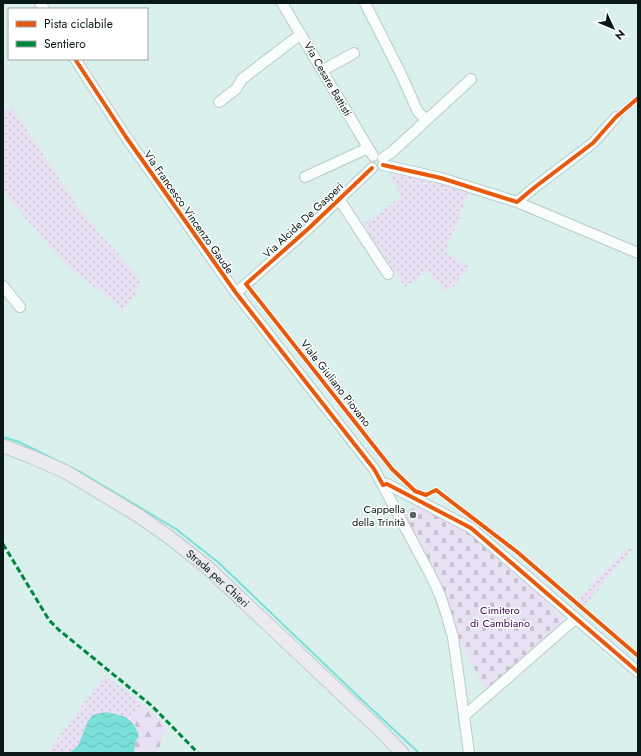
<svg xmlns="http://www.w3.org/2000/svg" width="641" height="756" viewBox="0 0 641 756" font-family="Jost,sans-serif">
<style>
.grass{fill:url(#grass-dots)}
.forest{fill:url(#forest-firs)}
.cemetery{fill:url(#cemetery-stones)}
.water{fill:url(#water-waves)}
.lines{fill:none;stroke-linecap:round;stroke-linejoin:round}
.stream{stroke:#79e0d7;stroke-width:2}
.minor-casing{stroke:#b9cac7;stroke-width:12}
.major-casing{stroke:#c0cbca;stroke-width:15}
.minor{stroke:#f9fdfc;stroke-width:10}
.major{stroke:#ebebef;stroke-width:13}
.quiet{stroke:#00873e;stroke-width:3;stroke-dasharray:6 3;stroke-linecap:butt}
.cycleway-casing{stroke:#fff;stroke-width:6}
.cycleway{stroke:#e8590c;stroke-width:4}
.poi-dot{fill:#536462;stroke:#fff;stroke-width:1.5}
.labels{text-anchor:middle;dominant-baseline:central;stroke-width:3;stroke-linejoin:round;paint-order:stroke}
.street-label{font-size:11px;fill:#0a1817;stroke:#fff}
.poi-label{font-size:11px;fill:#0a1817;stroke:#fff;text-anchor:end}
.park-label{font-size:11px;fill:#430d4f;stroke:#fff}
</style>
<defs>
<pattern id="grass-dots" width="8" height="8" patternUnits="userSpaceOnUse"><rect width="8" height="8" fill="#e8e1f4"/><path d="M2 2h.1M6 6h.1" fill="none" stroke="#c6c0d0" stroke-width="1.8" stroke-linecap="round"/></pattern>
<pattern id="forest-firs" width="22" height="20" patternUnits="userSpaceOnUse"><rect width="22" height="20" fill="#e8e1f4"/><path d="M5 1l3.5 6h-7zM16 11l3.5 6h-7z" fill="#c6c0d0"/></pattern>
<pattern id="cemetery-stones" width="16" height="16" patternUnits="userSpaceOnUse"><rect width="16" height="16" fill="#e8e1f4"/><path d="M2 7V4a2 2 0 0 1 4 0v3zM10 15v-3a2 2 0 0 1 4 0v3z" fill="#c6c0d0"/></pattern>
<pattern id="water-waves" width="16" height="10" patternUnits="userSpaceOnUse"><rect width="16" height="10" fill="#79e0d7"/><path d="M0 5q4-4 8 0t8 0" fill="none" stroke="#67bfb8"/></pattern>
</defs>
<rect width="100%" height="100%" fill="#daf0ed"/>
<path class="grass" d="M11 106 80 210 140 279 135 295 122 310 116 303 67 266 3 192V113Z
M389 174 421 177 470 190 445 252 469 267 455 285 446 292 428 271 405 287 363 224 402 197Z
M633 548 584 606 578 601 594 581 627 549Z
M105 675 141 703 129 720C118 711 106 712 93 716L78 746 69 753H47Z"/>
<path class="forest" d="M141 703 167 727 157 753H134L135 744 139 735 135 725 129 720Z"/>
<path class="cemetery" d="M419 504 464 528 531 583 564 621 486 690 458 638 450 605 404 514Z"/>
<path class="water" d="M106 712C125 716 132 717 139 735L135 744 134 753H69L78 746 88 721 93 715Z"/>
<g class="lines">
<path class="stream" d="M3 437 19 442 82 473 176 529 219 563 362 700 419 753"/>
<g class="minor-casing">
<path id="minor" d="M40 3 44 9
M282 3 373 156
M365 3 400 72 418 112 426 119
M75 59 126 137 236 293 374 469 430 574 440 595 446 613 453 637 464 716
M323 70 354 53
M219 102 236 89 242 79 301 34
M383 158 392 152 471 79
M383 165 441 178 517 202 638 253
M305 177 368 148
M339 199 388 274
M517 202 535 187 593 143 616 117
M3 286 20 307
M236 293 308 229 372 168
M383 485 387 484 471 528 638 672
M469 753 464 716 575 619"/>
</g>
<g class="major-casing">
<g id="major">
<path id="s1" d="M3 446 32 457 66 472 139 516 169 537 207 567 381 731 402 753"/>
</g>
</g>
<use href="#minor" class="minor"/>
<use href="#major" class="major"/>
<path class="quiet" d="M3 544 49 620 59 630 152 706 198 753"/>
<g class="cycleway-casing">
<path id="cycleway" d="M75 59 126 137 236 293 374 469 383 485 387 484 471 528 638 672
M383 165 441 178 517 202 535 187 593 143 616 117 638 98
M372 168 308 229 246 284 392 469 415 491 426 495 436 490 516 551 638 656"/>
</g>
<use href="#cycleway" class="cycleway"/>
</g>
<circle class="poi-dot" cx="413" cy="515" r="4"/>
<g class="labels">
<g class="street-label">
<text transform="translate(328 79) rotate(60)">Via Cesare Battisti</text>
<text transform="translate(189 212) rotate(55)">Via Francesco Vincenzo Gaude</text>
<text transform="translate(303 220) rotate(-43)">Via Alcide De Gasperi</text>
<text transform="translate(336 383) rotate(52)">Viale Giuliano Piovano</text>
<text stroke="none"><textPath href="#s1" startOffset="254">Strada per Chieri</textPath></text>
</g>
<g class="poi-label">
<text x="405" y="509">Cappella<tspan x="405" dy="13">della Trinità</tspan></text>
</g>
<g class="park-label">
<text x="500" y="610">Cimitero<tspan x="500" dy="13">di Cambiano</tspan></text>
</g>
</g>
<rect width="641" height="756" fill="none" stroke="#0a1817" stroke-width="8"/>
<rect x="8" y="8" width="140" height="52" fill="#ffffff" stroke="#9da3a2"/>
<rect x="16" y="21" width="20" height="6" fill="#e8590c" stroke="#9da3a2"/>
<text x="44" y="28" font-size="12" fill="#0a1817">Pista ciclabile</text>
<rect x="16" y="41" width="20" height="6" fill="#00873e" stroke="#9da3a2"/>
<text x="44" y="48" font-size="12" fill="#0a1817">Sentiero</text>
<g transform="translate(613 28) rotate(134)" stroke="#ffffff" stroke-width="3" paint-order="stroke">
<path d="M0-3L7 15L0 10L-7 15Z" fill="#0a1817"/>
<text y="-6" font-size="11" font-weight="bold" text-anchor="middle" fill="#0a1817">N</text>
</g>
</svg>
